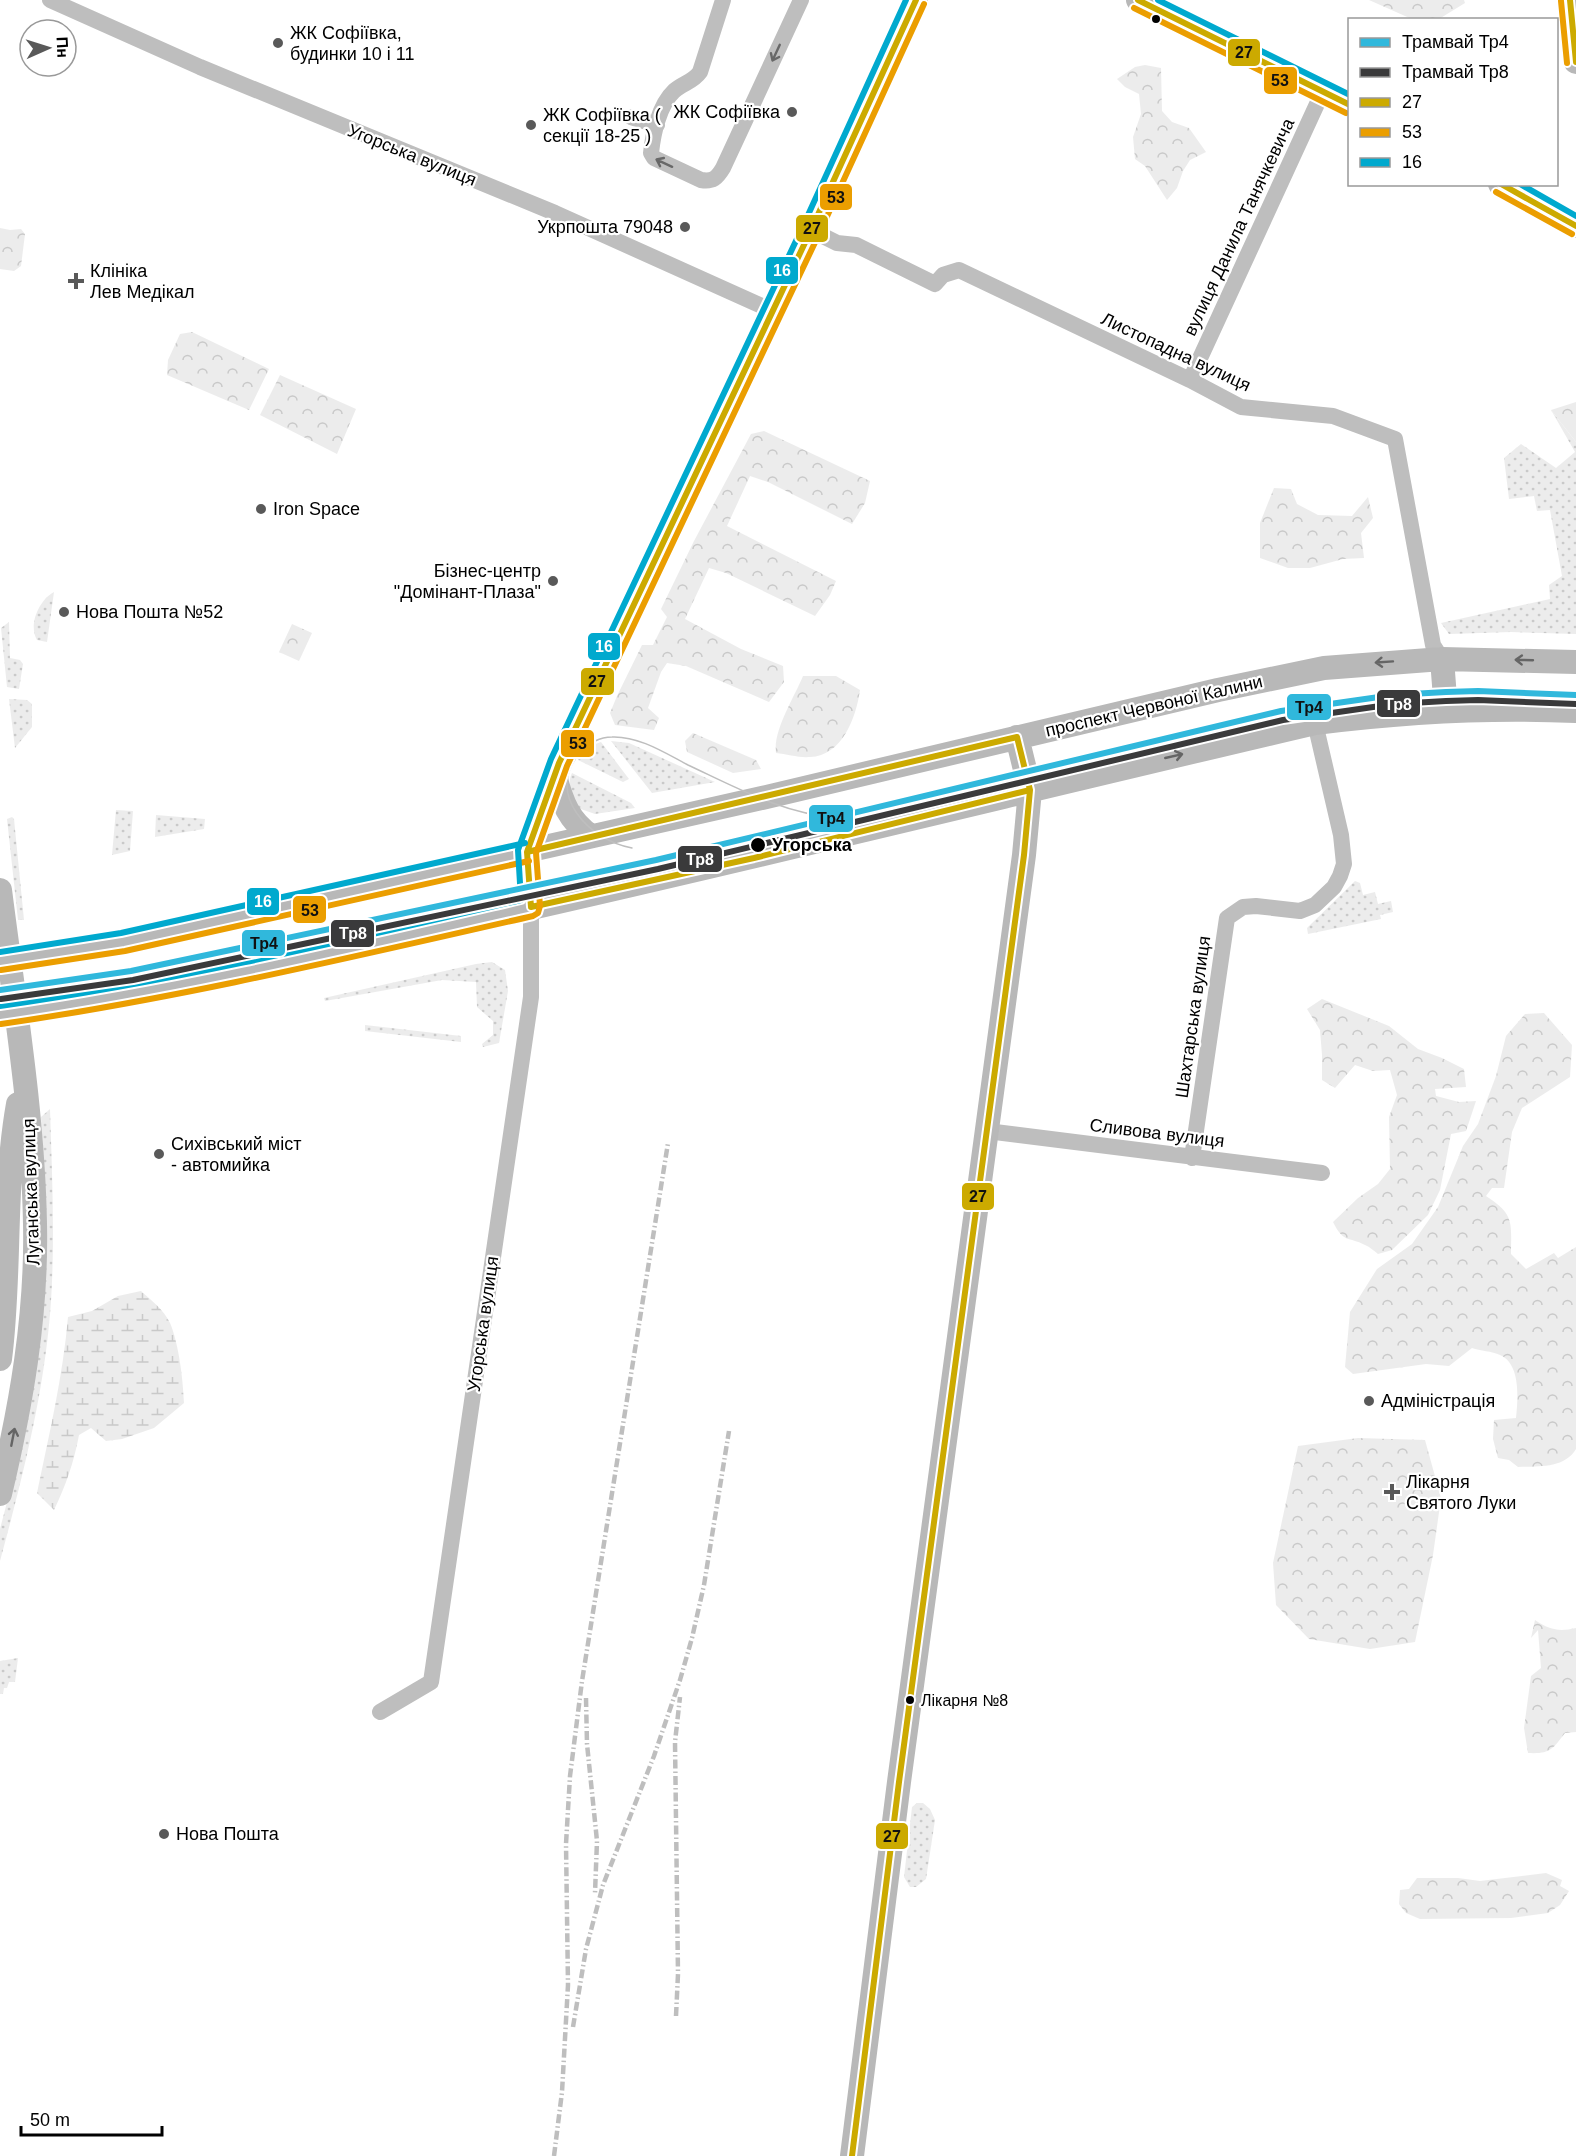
<svg xmlns="http://www.w3.org/2000/svg" width="1576" height="2156" viewBox="0 0 1576 2156" font-family="Arial,sans-serif">
<style>
.grass{fill:url(#grass-dots)}
.forest{fill:url(#forest-crowns)}
.wetland{fill:url(#wetland-marsh)}
.lines{fill:none;stroke-linecap:round;stroke-linejoin:round}
.street{stroke:#bebebe;stroke-width:16}
.secondary{stroke:#b8b8b8;stroke-width:24}
.tram{stroke:#bebebe;stroke-width:1.5}
.rail{stroke:#bebebe;stroke-width:4.5;stroke-dasharray:9 3 1.5 3;stroke-linecap:butt}
.secondary-bridge{stroke:#b8b8b8;stroke-width:24}
.bus-1-casing{stroke:#fff;stroke-width:10}
.bus-2-casing{stroke:#fff;stroke-width:10}
.bus-3-casing{stroke:#fff;stroke-width:10}
.bus-1{stroke:#ca0;stroke-width:6}
.bus-2{stroke:#eb9e00;stroke-width:6}
.bus-3{stroke:#00a9ce;stroke-width:6}
.tram-1-casing{stroke:#fff;stroke-width:10}
.tram-2-casing{stroke:#fff;stroke-width:10}
.tram-1{stroke:#30b8dc;stroke-width:6}
.tram-2{stroke:#3a3a3b;stroke-width:6}
.oneway{stroke:#686868}
.oneway2{stroke:#656565}
.bus-dot{fill:#000;stroke:#fff;stroke-width:2}
.poi-dot{fill:#595959;stroke:#fff;stroke-width:2}
.labels{text-anchor:middle;dominant-baseline:central;stroke-width:4.5;stroke-linejoin:round;paint-order:stroke}
.bus-label{font-size:16px;fill:#000;stroke:#fff;text-anchor:start}
.poi-label{font-size:18px;fill:#000;stroke:#fff;text-anchor:start}
.street-label{font-size:18px;fill:#000;stroke:#fff}
.stop-label{font-size:18px;font-weight:bold;fill:#000;stroke:#fff;text-anchor:start}
.line-badge{stroke:#fff;stroke-width:2}
.badge-label{font-size:16px;text-anchor:middle;font-weight:bold;fill:#fff}
.pale-badge-label{font-size:16px;text-anchor:middle;font-weight:bold;fill:#111}
</style>
<defs>
<pattern id="grass-dots" width="8" height="8" patternUnits="userSpaceOnUse" patternTransform="scale(1.5)"><rect width="8" height="8" fill="#ececec"/><path d="M2 2h.1M6 6h.1" fill="none" stroke="#c9c9c9" stroke-width="1.8" stroke-linecap="round"/></pattern>
<pattern id="forest-crowns" width="20" height="18" patternUnits="userSpaceOnUse" patternTransform="scale(1.5)"><rect width="20" height="18" fill="#ececec"/><path d="M2 6a3 3 0 1 1 6 0M12 15a3 3 0 1 1 6 0" fill="none" stroke="#c9c9c9"/></pattern>
<pattern id="wetland-marsh" width="20" height="14" patternUnits="userSpaceOnUse" patternTransform="scale(1.5)"><rect width="20" height="14" fill="#ececec"/><path d="M1 5h8M5 5V1M11 12h8M15 12V8" fill="none" stroke="#c9c9c9"/></pattern>
</defs>
<rect width="100%" height="100%" fill="#fff"/>
<path class="grass" d="M1551 410 1576 442V634L1511 632 1449 634 1441 623 1550 599 1549 585 1562 576 1550 510 1537 511 1534 496 1509 499 1504 458 1521 444 1556 468 1575 452Z
M54 592 47 642 37 640C28 625 39 600 54 592Z
M9 622 10 658 20 660 23 664 19 689 7 687 1 628Z
M9 699 27 700 32 704V727L15 748Z
M611 741 629 743 715 782 652 793Z
M601 742 629 779 623 782 578 760 590 746Z
M572 773 631 803 635 808 595 814 578 808C572 796 566 786 572 773Z
M116 810 133 811 130 851 112 855Z
M156 815 205 819 204 829 155 837Z
M12 817 14 819 24 920H18L7 819Z
M1355 881 1360 883 1363 895 1375 892 1378 904 1391 901 1393 912 1380 915 1381 919 1308 934 1307 928Z
M492 962 505 970 508 991 499 1043 483 1047 482 1044 493 1035V1021L477 1007 476 982 442 980 325 1001 324 998 476 964Z
M365 1025 461 1036V1042L365 1031Z
M50 1109C52 1173 55 1238 51 1301 45 1390 23 1476 0 1561V1529L11 1487 45 1189 41 1117Z
M18 1658 15 1682H9L7 1688H4L3 1694H0V1661Z
M917 1803H923L930 1809 935 1820 926 1879 916 1887H910L904 1877 912 1807Z"/>
<path class="forest" d="M1369 0H1464L1465 3 1439 19 1414 20Z
M1145 65 1161 68 1162 111 1172 122 1189 128 1206 152 1190 160 1183 171 1177 188 1167 200 1145 166 1135 159 1133 137 1141 114 1139 94 1125 87 1117 79 1135 67Z
M0 228 10 230 21 229 25 234 21 266 14 271 0 269Z
M192 332 269 369 249 410 167 375 168 360 180 334Z
M280 375 356 409 337 454 260 415Z
M1576 402V442L1551 410Z
M764 431 870 481 865 503 852 524 768 482 750 476 727 526 836 581 830 595 815 616 726 573 709 568 685 619 741 649 783 666 784 682 769 702 686 666 667 663 661 672 648 708 659 718 654 730 615 725 610 713 617 696 642 645H653L667 617 661 609 694 541 751 434Z
M1274 488 1291 489 1297 504 1318 515 1352 516 1368 497 1373 518 1361 533 1364 558 1343 559 1310 568H1288L1260 558V523Z
M292 624 312 633 299 661 279 652Z
M803 676H836L860 690C856 718 842 756 810 757 799 758 787 754 776 753 773 730 794 698 803 676Z
M693 733 756 760 761 769 733 773 687 752 685 741Z
M1322 999 1389 1026 1418 1049 1442 1058 1464 1069 1466 1087 1435 1089 1436 1096 1459 1102 1476 1101 1466 1131 1451 1134 1440 1190 1428 1215 1392 1250 1378 1254C1374 1251 1370 1247 1365 1245 1348 1236 1344 1244 1333 1222L1358 1198 1378 1184 1390 1169 1389 1117 1397 1095 1390 1070 1373 1071 1355 1065 1335 1088 1322 1080V1055L1320 1030 1307 1009Z
M1544 1013 1572 1045 1570 1077 1522 1108 1512 1132 1504 1188H1492L1486 1196C1515 1215 1511 1222 1511 1254L1526 1269 1554 1253 1558 1258 1576 1247V1449C1564 1469 1538 1466 1518 1467L1509 1460 1498 1458 1493 1439 1494 1420 1516 1418C1518 1399 1521 1364 1500 1355 1492 1351 1480 1351 1472 1348L1449 1366 1426 1364 1353 1374 1345 1367 1350 1312 1377 1269 1412 1244 1438 1207 1463 1146 1478 1124 1496 1076 1506 1036 1525 1014Z
M1358 1438 1425 1440 1441 1498 1433 1555 1415 1642 1370 1649 1309 1639 1276 1605 1273 1563 1298 1446Z
M1535 1620C1550 1630 1559 1632 1576 1628V1732L1565 1733C1552 1750 1550 1754 1528 1753L1524 1728 1531 1676 1541 1668 1538 1630 1531 1638Z
M1546 1873 1562 1880 1560 1886 1569 1891 1560 1905 1548 1913 1511 1918 1420 1919 1406 1913 1399 1904 1400 1890 1409 1889 1417 1878H1458L1480 1881Z"/>
<path class="wetland" d="M141 1291C151 1300 164 1310 170 1323 179 1344 183 1380 184 1403L154 1428 122 1439 106 1441 91 1428 79 1435C74 1462 66 1485 54 1510L37 1493C49 1435 63 1376 68 1317L92 1311 118 1296Z"/>
<g class="lines">
<path class="street" d="M50 0 200 67 555 213 773 311
M723 0 700 72C693 82 683 83 674 91 659 105 653 134 651 153L654 158 701 180C713 182 717 178 723 168L801 0
M631 117 657 125
M811 230 837 243 856 245 935 284 943 275 959 270 1190 380 1241 407 1333 416 1395 439 1433 645 1442 659
M1190 380 1323 91
M987 1131 1322 1173
M1192 1158 1227 918 1243 907 1256 906 1300 911 1315 905 1334 887 1340 876 1344 864 1341 835 1315 723
M380 1712 431 1682 531 997V907"/>
<path class="secondary" d="M1138 0 1350 105
M1570 0 1576 62
M1500 184 1576 226
M1442 659 1446 711
M555 776C562 802 569 821 591 836
M0 890C14 1001 33 1112 35 1224 37 1315 21 1406 0 1494
M531 907 527 852 559 763 811 230 916 0
M123 942 762 798 1218 690 1324 668 1442 659 1576 662
M133 994C530 914 922 815 1315 723 1402 712 1489 707 1576 711
M0 1359C11 1274 3 1188 18 1104
M852 2156 899 1782 1024 855 1030 790 1017 737"/>
<path class="tram" d="M632 848C590 841 544 794 580 753 588 744 599 737 612 737 639 736 665 753 688 765 737 788 784 814 838 818"/>
<path class="rail" d="M586 1698 587 1744 597 1841 595 1893
M676 2016 678 1974 675 1742 680 1697
M573 2027 586 1949 603 1885 654 1756 680 1680 692 1638 704 1585 729 1431
M554 2156 562 2092 568 1985 566 1844 570 1776 582 1681 668 1143"/>
<path class="secondary-bridge" d="M0 961 123 942
M0 1015 133 994"/>
<g class="bus-1-casing">
<path id="bus-1" d="M916 0 811 230 559 763 527 852 531 907 754 858 1030 790
M1138 0 1350 105
M1570 0 1576 62
M1501 184 1576 226
M527 852 1017 737 1030 790 1024 855 899 1782 852 2156"/>
</g>
<g class="bus-2-casing">
<path id="bus-2" d="M1561 1 1567 63
M1134 8 1346 113
M1496 192 1572 234
M1 970 125 951 529 861
M1 1024C181 998 356 956 533 916L538 913 540 906 536 853 567 766 819 234 924 4"/>
</g>
<g class="bus-3-casing">
<path id="bus-3" d="M1158 0 1350 95
M1520 184 1576 216
M0 952 121 933 525 843
M0 1006C176 981 348 940 521 900L518 850 551 759 803 226 906 0"/>
</g>
<use href="#bus-1" class="bus-1"/>
<use href="#bus-2" class="bus-2"/>
<use href="#bus-3" class="bus-3"/>
<g class="tram-1-casing">
<path id="tram-1" d="M0 990 131 971 656 860 1281 711 1393 695 1446 692 1478 691 1576 695"/>
</g>
<g class="tram-2-casing">
<path id="tram-2" d="M1 999 133 980 658 869 1283 720 1394 704 1446 701 1478 700 1576 704"/>
</g>
<use href="#tram-1" class="tram-1"/>
<use href="#tram-2" class="tram-2"/>
</g>
<defs><path id="oneway-shaft" d="M-6 0H5M1.5-3L5.5 0L1.5 3" fill="none" stroke-width="1.6" stroke-linecap="round" stroke-linejoin="round" transform="scale(1.5)"/></defs>
<g class="oneway">
<use href="#oneway-shaft" transform="translate(776 53) rotate(115)"/>
<use href="#oneway-shaft" transform="translate(664 163) rotate(-155)"/>
</g>
<g class="oneway2">
<use href="#oneway-shaft" transform="translate(1524 660) rotate(-178)"/>
<use href="#oneway-shaft" transform="translate(1384 662) rotate(176)"/>
<use href="#oneway-shaft" transform="translate(1174 756) rotate(-13)"/>
<use href="#oneway-shaft" transform="translate(13 1437) rotate(-79)"/>
</g>
<g class="bus-dot">
<circle cx="1156" cy="19" r="5"/>
<circle cx="758" cy="845" r="8"/>
<circle cx="910" cy="1700" r="5"/>
</g>
<g class="poi-dot">
<circle cx="278" cy="43" r="6"/>
<circle cx="792" cy="112" r="6"/>
<circle cx="531" cy="125" r="6"/>
<circle cx="685" cy="227" r="6"/>
<path d="M73 272h6v6h6v6h-6v6h-6v-6h-6v-6h6z"/>
<circle cx="261" cy="509" r="6"/>
<circle cx="553" cy="581" r="6"/>
<circle cx="64" cy="612" r="6"/>
<circle cx="159" cy="1154" r="6"/>
<circle cx="1369" cy="1401" r="6"/>
<path d="M1389 1483h6v6h6v6h-6v6h-6v-6h-6v-6h6z"/>
<circle cx="164" cy="1834" r="6"/>
</g>
<g class="labels">
<g class="bus-label">
<text x="921" y="1700">Лікарня №8</text>
</g>
<g class="poi-label">
<text x="290" y="33">ЖК Софіївка,<tspan x="290" dy="21">будинки 10 і 11</tspan></text>
<text x="780" y="112" text-anchor="end">ЖК Софіївка</text>
<text x="543" y="115">ЖК Софіївка (<tspan x="543" dy="21">секції 18-25 )</tspan></text>
<text x="673" y="227" text-anchor="end">Укрпошта 79048</text>
<text x="90" y="271">Клініка<tspan x="90" dy="21">Лев Медікал</tspan></text>
<text x="273" y="509">Iron Space</text>
<text x="541" y="571" text-anchor="end">Бізнес-центр<tspan x="541" dy="21">"Домінант-Плаза"</tspan></text>
<text x="76" y="612">Нова Пошта №52</text>
<text x="171" y="1144">Сихівський міст<tspan x="171" dy="21">- автомийка</tspan></text>
<text x="1381" y="1401">Адміністрація</text>
<text x="1406" y="1482">Лікарня<tspan x="1406" dy="21">Святого Луки</tspan></text>
<text x="176" y="1834">Нова Пошта</text>
</g>
<g class="street-label">
<text transform="translate(412 155) rotate(22)">Угорська вулиця</text>
<text transform="translate(1239 227) rotate(-65)">вулиця Данила Танячкевича</text>
<text transform="translate(1176 352) rotate(25)">Листопадна вулиця</text>
<text transform="translate(1154 706) rotate(-13)">проспект Червоної Калини</text>
<text transform="translate(1193 1017) rotate(-82)">Шахтарська вулиця</text>
<text transform="translate(1157 1133) rotate(7)">Сливова вулиця</text>
<text transform="translate(31 1192) rotate(-92)">Луганська вулиця</text>
<text transform="translate(483 1324) rotate(-82)">Угорська вулиця</text>
</g>
<g class="stop-label">
<text x="772" y="845">Угорська</text>
</g>
</g>
<g class="line-badge">
<rect x="1227" y="38" width="34" height="29" rx="6" fill="#ca0"/>
<rect x="1263" y="66" width="35" height="29" rx="6" fill="#eb9e00"/>
<rect x="819" y="183" width="34" height="28" rx="6" fill="#eb9e00"/>
<rect x="795" y="214" width="34" height="29" rx="6" fill="#ca0"/>
<rect x="765" y="256" width="34" height="29" rx="6" fill="#00a9ce"/>
<rect x="587" y="632" width="34" height="29" rx="6" fill="#00a9ce"/>
<rect x="580" y="667" width="35" height="29" rx="6" fill="#ca0"/>
<rect x="1376" y="689" width="45" height="29" rx="6" fill="#3a3a3b"/>
<rect x="1286" y="693" width="46" height="28" rx="6" fill="#30b8dc"/>
<rect x="560" y="729" width="35" height="29" rx="6" fill="#eb9e00"/>
<rect x="808" y="804" width="46" height="29" rx="6" fill="#30b8dc"/>
<rect x="677" y="845" width="46" height="28" rx="6" fill="#3a3a3b"/>
<rect x="246" y="887" width="34" height="29" rx="6" fill="#00a9ce"/>
<rect x="292" y="895" width="35" height="29" rx="6" fill="#eb9e00"/>
<rect x="330" y="919" width="45" height="29" rx="6" fill="#3a3a3b"/>
<rect x="241" y="929" width="45" height="28" rx="6" fill="#30b8dc"/>
<rect x="961" y="1182" width="34" height="29" rx="6" fill="#ca0"/>
<rect x="875" y="1822" width="34" height="28" rx="6" fill="#ca0"/>
</g>
<g class="badge-label">
<text x="782" y="276">16</text>
<text x="604" y="652">16</text>
<text x="1398" y="710">Тр8</text>
<text x="700" y="865">Тр8</text>
<text x="263" y="907">16</text>
<text x="353" y="939">Тр8</text>
</g>
<g class="pale-badge-label">
<text x="1244" y="58">27</text>
<text x="1280" y="86">53</text>
<text x="836" y="203">53</text>
<text x="812" y="234">27</text>
<text x="597" y="687">27</text>
<text x="1309" y="713">Тр4</text>
<text x="578" y="749">53</text>
<text x="831" y="824">Тр4</text>
<text x="310" y="916">53</text>
<text x="264" y="949">Тр4</text>
<text x="978" y="1202">27</text>
<text x="892" y="1842">27</text>
</g>
<rect x="1348" y="18" width="210" height="168" fill="#ffffff" stroke="#999999" stroke-width="1.5"/>
<rect x="1360" y="38" width="30" height="9" fill="#30b8dc" stroke="#999999" stroke-width="1.5"/>
<text x="1402" y="48" font-size="18" fill="#000000">Трамвай Тр4</text>
<rect x="1360" y="68" width="30" height="9" fill="#3a3a3b" stroke="#999999" stroke-width="1.5"/>
<text x="1402" y="78" font-size="18" fill="#000000">Трамвай Тр8</text>
<rect x="1360" y="98" width="30" height="9" fill="#ccaa00" stroke="#999999" stroke-width="1.5"/>
<text x="1402" y="108" font-size="18" fill="#000000">27</text>
<rect x="1360" y="128" width="30" height="9" fill="#eb9e00" stroke="#999999" stroke-width="1.5"/>
<text x="1402" y="138" font-size="18" fill="#000000">53</text>
<rect x="1360" y="158" width="30" height="9" fill="#00a9ce" stroke="#999999" stroke-width="1.5"/>
<text x="1402" y="168" font-size="18" fill="#000000">16</text>
<g transform="translate(48 48) rotate(87)"><circle r="28" fill="#ffffff" stroke="#999999" stroke-width="1.5"/>
<path d="M0-4.5L10 22L0 15L-10 22Z" fill="#595959"/>
<text y="-9" font-size="16" font-weight="bold" text-anchor="middle" fill="#000000">Пн</text>
</g>
<path d="M21 2126v9h141v-9" fill="none" stroke="#000000" stroke-width="3"/>
<text x="30" y="2126" font-size="18" fill="#000000" stroke="#ffffff" stroke-width="4.5" paint-order="stroke">50 m</text>
</svg>
